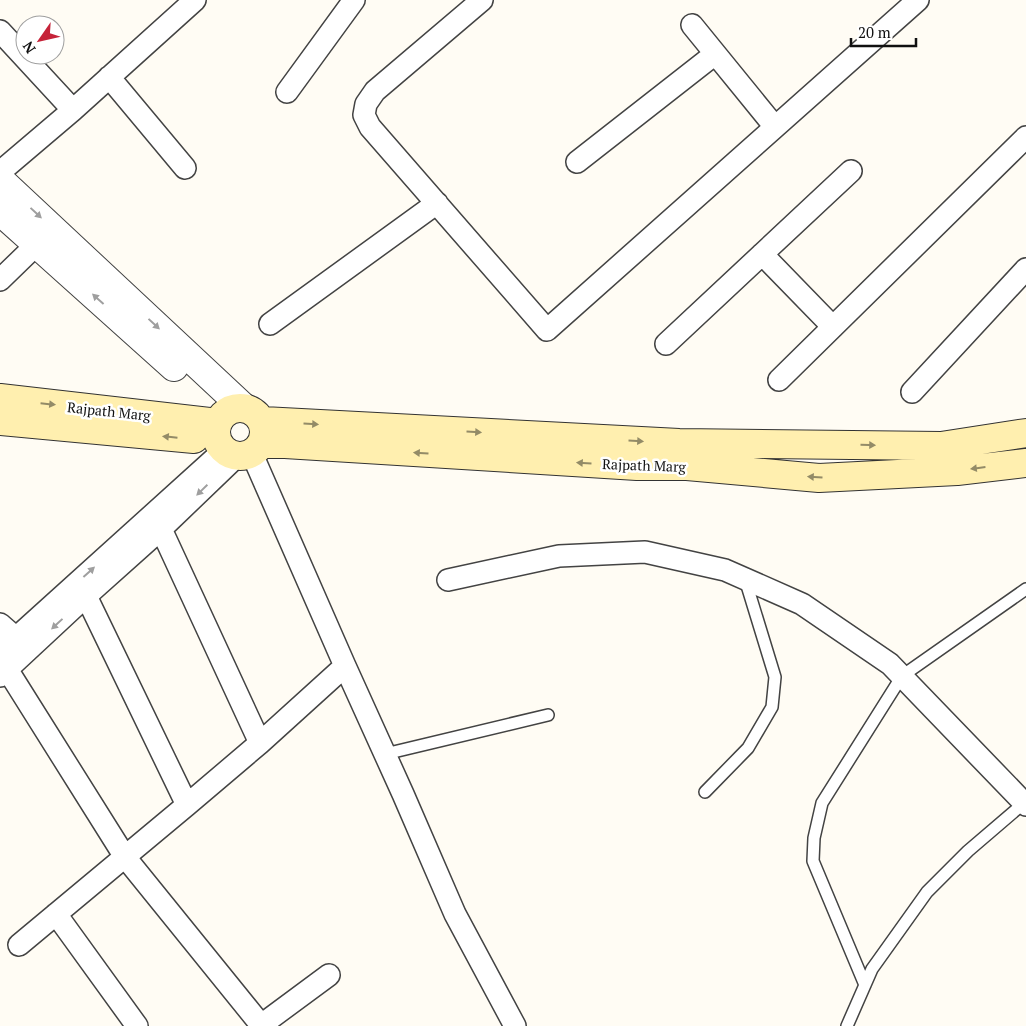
<svg xmlns="http://www.w3.org/2000/svg" width="1026" height="1026" viewBox="0 0 1026 1026" font-family="'PT Serif',serif">
<style>
.lines{fill:none;stroke-linecap:round;stroke-linejoin:round}
.service-casing{stroke:#434343;stroke-width:14}
.minor-casing{stroke:#434343;stroke-width:24}
.tertiary-casing{stroke:#434343;stroke-width:30}
.secondary-casing{stroke:#323232;stroke-width:30}
.service{stroke:#fff;stroke-width:11}
.minor{stroke:#fff;stroke-width:21}
.tertiary{stroke:#fff;stroke-width:28}
.secondary{stroke:#ffefaf;stroke-width:28}
.oneway{fill:#9f9f9f}
.oneway2{fill:#938b67}
.labels{text-anchor:middle;dominant-baseline:central;stroke-width:5;stroke-linejoin:round;paint-order:stroke}
.street-label{font-size:14px;fill:#101010;stroke:#fff}
</style>
<rect width="100%" height="100%" fill="#fffcf4"/>
<g class="lines">
<g class="service-casing">
<path id="service" d="M385 754 548 715
M705 792 748 748 772 707 775 677 745 579
M865 985 813 861 814 838 822 803 902 676 1026 589
M847 1026 872 969 927 892 968 851 1024 803"/>
</g>
<g class="minor-casing">
<path id="minor" d="M482 0 375 91 366 104 364 115 370 127 547 330 918 0
M692 25 775 127
M0 31 73 110
M109 77 185 168
M287 92 354 0
M577 162 715 54
M0 172 73 110 195 0
M762 254 833 327
M0 280 37 244
M270 324 437 203
M666 344 851 171
M779 380 1026 137
M912 392 1026 269
M252 454 345 666 403 794 455 914 515 1026
M161 529 260 743
M448 580 559 556 645 552 725 570 802 604 890 664 1026 805
M86 596 187 805
M0 624 16 638
M0 651 16 638 223 451
M0 658 125 857 261 1025
M0 676 86 596 161 529 237 456
M56 914 137 1026
M19 945 187 805 260 743 345 666
M260 1026 329 975"/>
</g>
<g class="tertiary-casing">
<path id="tertiary" d="M0 180 244 408
M0 211 174 367"/>
</g>
<g class="secondary-casing">
<path id="secondary" d="M0 398 218 423
M216 432a24 24 0 1 1 48 0a24 24 0 1 1-48 0Z
M0 421 194 439
M263 421 679 443 941 446 1026 433
M262 444H285L637 466H687L819 478 957 471 1026 463"/>
</g>
<use href="#service" class="service"/>
<use href="#minor" class="minor"/>
<use href="#tertiary" class="tertiary"/>
<use href="#secondary" class="secondary"/>
</g>
<defs><path id="oneway-solid" d="M-6-.8H1V-3.2L6.5 0L1 3.2V.8H-6Z" transform="scale(1.25)"/></defs>
<g class="oneway">
<use href="#oneway-solid" transform="translate(36 213) rotate(43)"/>
<use href="#oneway-solid" transform="translate(98 299) rotate(-138)"/>
<use href="#oneway-solid" transform="translate(154 324) rotate(43)"/>
<use href="#oneway-solid" transform="translate(202 490) rotate(136)"/>
<use href="#oneway-solid" transform="translate(89 572) rotate(-42)"/>
<use href="#oneway-solid" transform="translate(57 624) rotate(137)"/>
</g>
<g class="oneway2">
<use href="#oneway-solid" transform="translate(48 404) rotate(6)"/>
<use href="#oneway-solid" transform="translate(311 424) rotate(3)"/>
<use href="#oneway-solid" transform="translate(474 432) rotate(3)"/>
<use href="#oneway-solid" transform="translate(170 437) rotate(-174)"/>
<use href="#oneway-solid" transform="translate(636 441) rotate(3)"/>
<use href="#oneway-solid" transform="translate(868 445) rotate(1)"/>
<use href="#oneway-solid" transform="translate(421 453) rotate(-176)"/>
<use href="#oneway-solid" transform="translate(584 463) rotate(-176)"/>
<use href="#oneway-solid" transform="translate(978 468) rotate(173)"/>
<use href="#oneway-solid" transform="translate(815 477) rotate(-177)"/>
</g>
<g class="labels">
<g class="street-label">
<text transform="translate(109 411) rotate(6)">Rajpath Marg</text>
<text transform="translate(644 465) rotate(2)">Rajpath Marg</text>
</g>
</g>
<g transform="translate(40 40) rotate(236)"><circle r="24" fill="#ffffff" stroke="#9f9f9f"/>
<path d="M0-4L9 19L0 12L-9 19Z" fill="#c62339"/>
<text y="-8" font-size="14" font-weight="bold" text-anchor="middle" fill="#101010">N</text>
</g>
<path d="M851 38v8h65v-8" fill="none" stroke="#101010" stroke-width="2.5"/>
<text x="858" y="38" font-size="15" fill="#101010" stroke="#ffffff" stroke-width="4" paint-order="stroke">20 m</text>
</svg>
